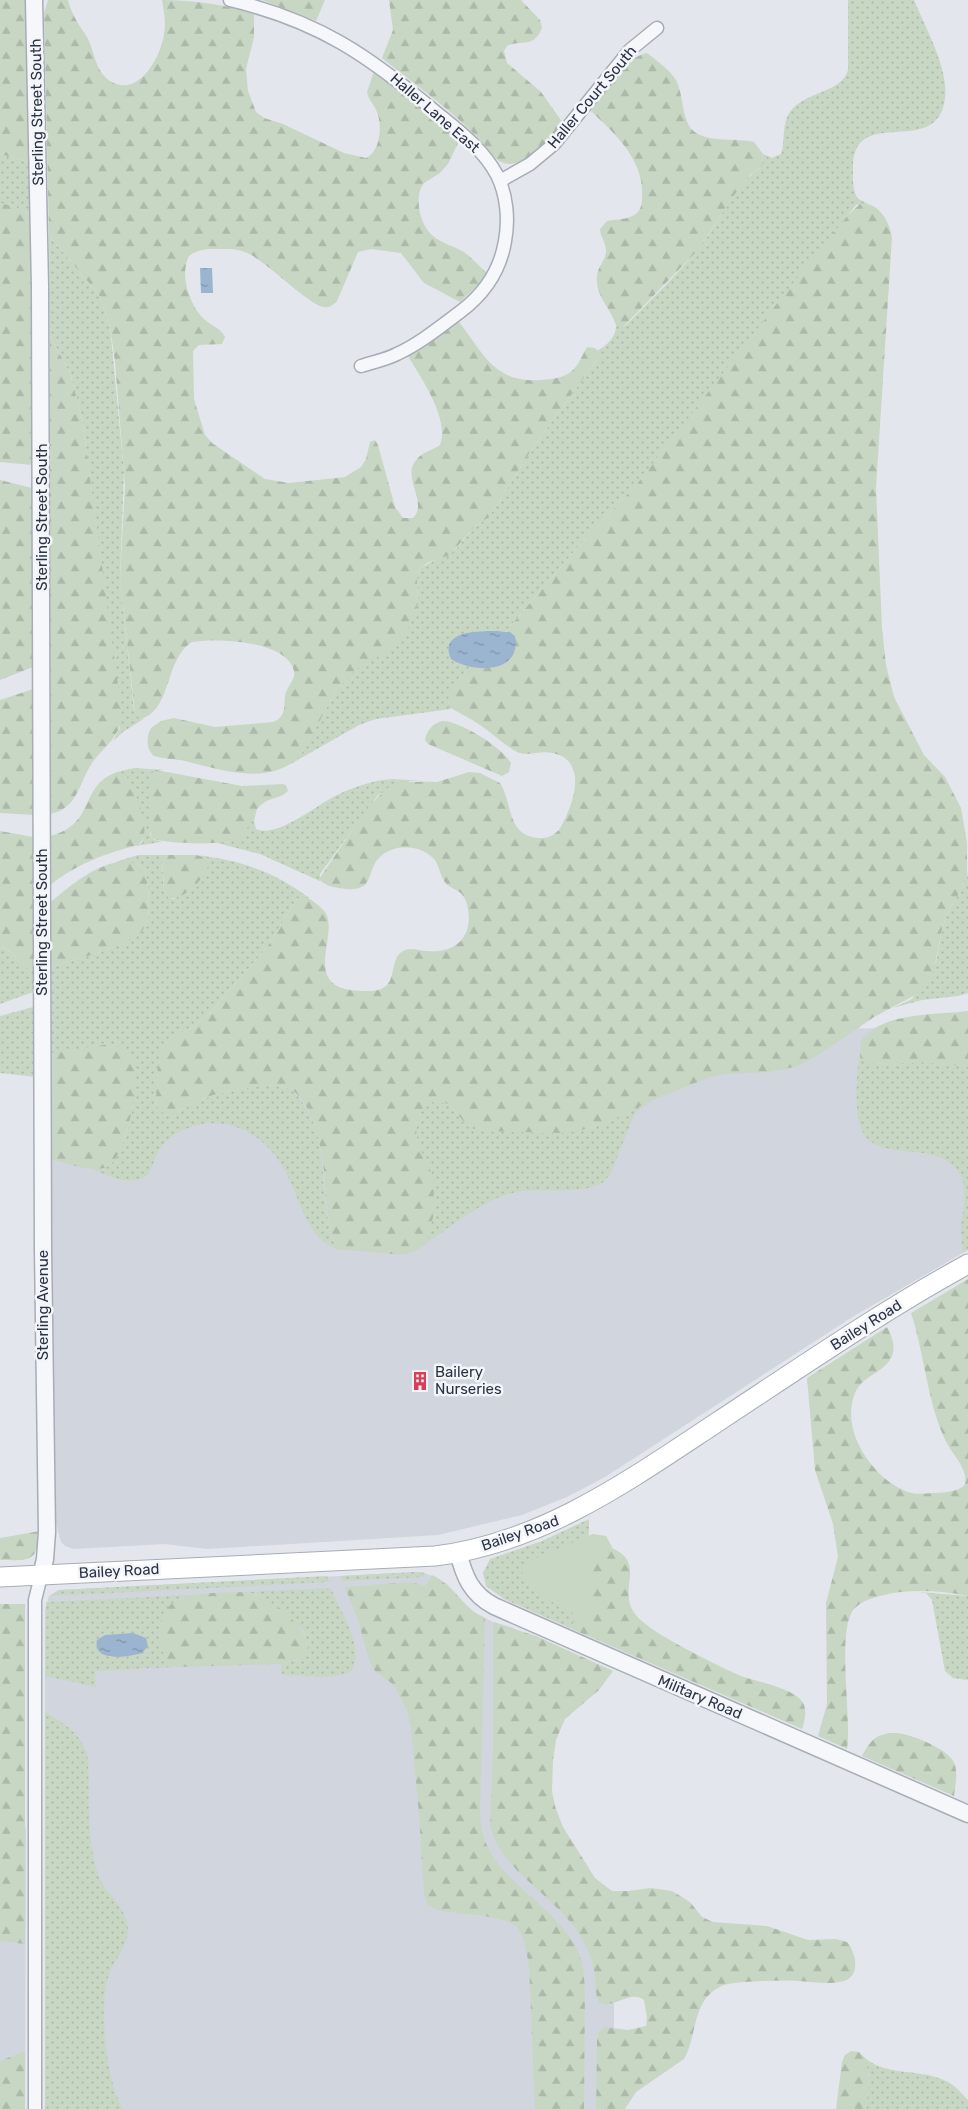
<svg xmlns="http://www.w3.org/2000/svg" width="968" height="2109" viewBox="0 0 968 2109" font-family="Rubik,sans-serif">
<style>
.built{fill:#d0d5de}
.grass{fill:url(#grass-dots)}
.forest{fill:url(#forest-firs)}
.garden{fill:#c8d7c3}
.water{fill:url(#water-ripples)}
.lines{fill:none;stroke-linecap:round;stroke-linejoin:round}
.minor-casing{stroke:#a7adb7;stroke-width:15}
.tertiary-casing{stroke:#a7adb7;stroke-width:19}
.secondary-casing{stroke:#a7adb7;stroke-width:21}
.minor{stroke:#f6f7fa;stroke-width:12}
.tertiary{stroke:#f6f7fa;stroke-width:16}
.secondary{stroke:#fff;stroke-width:19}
.labels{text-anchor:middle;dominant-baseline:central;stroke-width:5;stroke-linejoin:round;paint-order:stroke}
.street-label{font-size:15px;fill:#293346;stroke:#f3f5f9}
.poi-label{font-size:15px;fill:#293346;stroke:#f3f5f9;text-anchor:start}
</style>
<defs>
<pattern id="grass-dots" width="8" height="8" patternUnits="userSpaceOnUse" patternTransform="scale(1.25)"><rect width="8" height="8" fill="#c8d7c3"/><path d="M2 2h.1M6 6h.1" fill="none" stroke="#acb9a9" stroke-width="1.8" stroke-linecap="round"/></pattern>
<pattern id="forest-firs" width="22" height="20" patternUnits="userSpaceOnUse" patternTransform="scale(1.25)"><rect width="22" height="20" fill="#c8d7c3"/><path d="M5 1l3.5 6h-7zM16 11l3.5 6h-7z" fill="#acb9a9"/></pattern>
<pattern id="water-ripples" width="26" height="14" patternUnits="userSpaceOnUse" patternTransform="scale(1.25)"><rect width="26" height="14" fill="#9bb4cf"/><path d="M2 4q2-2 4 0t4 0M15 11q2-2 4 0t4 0" fill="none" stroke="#7e93aa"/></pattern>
</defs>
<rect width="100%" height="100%" fill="#e3e6ec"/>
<path class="built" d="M968 1028V1250L854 1316 605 1477 567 1497 522 1515 438 1535 207 1549 165 1544 73 1549 65 1546 61 1542 55 1519 50 1318 52 1033Z
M421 1572 435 1577 447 1584 472 1611 493 1622 514 1628 537 1808 614 1956V2109H45V1610L49 1596 59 1590Z
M26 1827 25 2109H0V1847Z"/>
<path class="grass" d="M848 0H914C925 27 949 69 945 98 938 161 853 102 853 168 853 178 852 188 857 198L868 204 856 205 848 215 637 484 578 547 506 631H478L449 652 451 659 471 666 459 679 448 701 451 709 376 719 359 725 289 765 301 754 337 689 418 604 417 579 420 568 456 549 474 527 489 517 534 446 599 357 598 350C607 346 617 335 616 325L623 327 626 325C651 300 676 276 697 250 720 223 733 186 762 166L763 154 772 158 781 154C785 142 782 127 788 115 801 91 842 94 848 70Z
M0 154 29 162 31 215 13 206 0 203Z
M49 235 99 295 110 326 124 472 120 578 134 710 141 719 145 718 123 732 113 741 120 728 115 671 82 418 70 373 50 336Z
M134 768 165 770 159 769 150 834 153 839 162 842 135 846 142 843C150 828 134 791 126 776L117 772Z
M393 779 437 782 410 781 378 795 320 874V881L324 883 260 854 213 842H228L239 838 257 809 254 821 256 829C277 839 318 804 337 795 354 787 373 780 393 779Z
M138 855H171H167L162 862 164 890 169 898 174 899 209 862 207 858 196 855C239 860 274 871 309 898L297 899 268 946 209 1014 194 1027 168 1039 164 1044 158 1064 156 1106 178 1112C187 1107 196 1101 206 1098 225 1091 276 1079 293 1091 337 1137 313 1197 337 1249 289 1233 305 1149 233 1126 207 1118 170 1128 157 1154 152 1163 152 1175 141 1179 124 1185 106 1174 90 1168L99 1169C107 1161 117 1152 123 1143 131 1131 138 1073 134 1059L104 1045 52 1053 51 967C69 961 134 945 143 930 153 914 148 887 145 870L137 863 115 862Z
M968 871V993L958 996 922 1000 893 1008 912 999 936 962 942 929 947 914 967 879Z
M0 947C15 949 18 966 33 970V992L0 1004Z
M33 1007 36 1077 0 1073V1016Z
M860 1049 864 1062 883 1064 927 1062 968 1067V1250L963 1252C962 1244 961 1237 961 1229 962 1210 968 1195 961 1176 943 1139 884 1162 865 1136 852 1118 857 1071 860 1049Z
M653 1100 637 1111 633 1117 611 1173 604 1182C578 1196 545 1187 516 1192 486 1198 451 1226 426 1244L429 1235 432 1174 418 1145 416 1129 420 1112 429 1104 435 1101 449 1104 463 1122 481 1131 559 1133 593 1128Z
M589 1519 588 1636 504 1599 486 1586 483 1573 490 1559 542 1541Z
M414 1572 425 1573 424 1577 342 1581 340 1576Z
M327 1576 329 1582 49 1596 59 1590Z
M331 1588C339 1611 365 1645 352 1670 339 1681 299 1675 282 1675L281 1664 299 1660C304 1649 309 1643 304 1631L256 1594 244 1592Z
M919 1592 968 1596V1680L953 1678 945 1671 932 1600 926 1593Z
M191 1595C185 1597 177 1599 173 1603 154 1618 155 1655 176 1667L95 1671 96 1687 45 1676 46 1602Z
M45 1712C64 1723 85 1736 88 1760 90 1796 86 1839 98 1874 105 1895 127 1905 128 1930 128 1946 114 1960 109 1975 98 2006 106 2081 123 2109H45Z
M862 2055C883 2077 917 2068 944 2080 954 2084 960 2092 968 2100V2109H866L869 2075Z"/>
<path class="forest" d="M0 0H25L29 162 0 154Z
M48 0H68C72 15 79 25 87 37 95 52 95 71 110 81 138 99 161 57 164 34 166 23 164 11 162 0 195 0 223 5 254 13V37L246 69 248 91 256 112 264 118 283 124 344 153 366 158C381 151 383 123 376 110 373 103 368 99 367 92L374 71 459 141 448 164 440 173 424 183C413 196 420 226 433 236 441 243 454 246 464 252 472 258 479 266 487 273L478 285 460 302 424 283 401 253 371 249 358 252 337 301C333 305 330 308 324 307 309 306 266 260 245 252 235 248 225 249 214 249 205 249 196 250 189 256 179 275 190 306 204 319 211 326 220 327 225 337L222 344 199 345 193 351 194 399 205 435 212 443 265 479 289 483 345 477 361 467 366 459 370 442 375 440 378 445 395 507 403 518H413C429 503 400 476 417 459 423 452 433 450 440 445 450 419 421 378 408 356L459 322C484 354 494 383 541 380 553 379 564 378 573 370 580 363 582 355 587 347L595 348 599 352V357L534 446 489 517 474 527 450 555 429 562 420 568 417 579 418 604 404 638 390 651 361 665 337 689 301 755C271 787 221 770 185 761 175 759 164 759 154 756 146 749 146 737 151 728L161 721 174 718 215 727 273 722C286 717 284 707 285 696 286 687 296 680 294 671 287 640 216 638 192 642 164 660 172 710 141 719L135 715 120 578 125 485 115 362 110 326 99 295 49 235 44 13Z
M262 0H325L316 21Z
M389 0H521L540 20 542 28C534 49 521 39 507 46L504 51 507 63 541 92 563 123C551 138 531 163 510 164 496 164 490 151 481 141 452 110 415 85 382 58L393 30Z
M647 53C657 61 669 69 676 80 685 97 680 127 700 135 716 142 737 138 754 142L763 154 762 166 750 175 735 194 698 250 622 328 616 325C610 307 595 296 597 276 598 266 606 260 606 251 606 242 600 237 600 229L607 221C615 219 623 220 630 217 639 214 642 207 642 199 645 160 616 135 591 111 603 94 626 56 647 53Z
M0 203 13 206 31 215 32 465 0 462Z
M860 204C879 202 889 221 892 237L876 488 882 628 886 665 894 697 924 755 945 777 961 808 967 843V879L947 914 942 929 933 974 921 992 874 1017 820 1054 798 1066 770 1072 726 1074 710 1077 653 1100 606 1123 578 1131 559 1133 481 1131 468 1127 449 1104 435 1101 429 1104 420 1112 416 1129 418 1145 432 1174 434 1185 433 1217 426 1244 418 1250 404 1255 337 1249C326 1224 326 1198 324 1171 322 1148 312 1100 290 1089 274 1080 221 1092 204 1098 192 1103 181 1110 170 1115L158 1111 156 1097 158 1064 164 1044 168 1039 194 1027 209 1014 268 946 297 899C304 895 309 898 314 902 319 906 325 910 327 916 335 936 311 974 339 987 347 990 356 991 365 991 405 993 384 959 405 950 412 947 419 951 427 951 455 954 473 937 468 909 465 886 449 892 443 879 439 872 439 864 433 858 420 845 395 843 381 856 364 870 378 895 339 888 331 887 324 885 319 879L368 807 386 789 401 782H437L469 772 480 773 500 783C513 803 506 835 538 838 546 839 553 836 559 830 573 807 590 760 552 753 541 750 528 757 517 752 504 745 492 733 480 725 470 718 459 713 449 707 444 693 462 675 471 666L492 667 515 640 514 635 506 631 578 547 637 484 793 283 848 215Z
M50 336 70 373 82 418 122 715C120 738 105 745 92 763 79 782 78 809 50 814Z
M0 480 32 488 33 642V667L0 680Z
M33 689V815L0 813V700Z
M443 721C460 721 503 748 511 763L509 772 502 776 428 744 425 740C426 731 434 722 443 721Z
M156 770 242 786 283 784 286 785 288 791C282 798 268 798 261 805 250 814 250 830 240 838 231 846 162 844 152 838L149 826 150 779 152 773Z
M117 772 125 774C135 791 149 821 143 840L138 845C105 853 77 864 50 885V836C97 824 78 786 117 772Z
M0 831 33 837V970C18 967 16 949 0 947Z
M167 855H196L207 858 209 862C208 876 184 901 169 898L164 890 162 859Z
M124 861 137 863 145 870C148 887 153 914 143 930 135 945 69 961 51 967V902C72 884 96 864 124 861Z
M968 1011V1067L927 1062 875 1064 864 1062 860 1057 861 1041C880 1012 937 1015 968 1011Z
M104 1045C114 1046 126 1046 132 1055 144 1071 126 1160 107 1167 91 1173 66 1163 50 1159L52 1053Z
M968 1279V1596C942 1591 914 1589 888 1594 876 1597 862 1600 854 1609 836 1631 852 1716 847 1749L818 1736 827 1704 826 1603 838 1557 833 1524 815 1470 807 1378 887 1327C891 1335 895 1343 893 1353 887 1373 863 1374 855 1393 840 1430 871 1475 903 1490 912 1495 923 1494 933 1493 941 1493 960 1492 965 1484 968 1472 957 1459 951 1450 928 1414 925 1354 911 1313Z
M40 1531C36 1564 30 1560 0 1560V1538Z
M609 1547C649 1562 616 1588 635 1614 645 1627 672 1641 686 1649 704 1658 722 1668 741 1676 757 1682 789 1687 801 1700 808 1708 805 1720 802 1729L572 1629 588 1553 598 1548Z
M432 1575C454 1585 463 1609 485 1618L480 1813C480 1878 553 1898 578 1951 583 1963 584 1976 585 1989L584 2109H535L529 1964C526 1952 525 1937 517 1927 506 1915 454 1914 437 1910L428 1905 424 1895 419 1814 411 1727 407 1711 394 1685 375 1671 370 1663 357 1617 345 1587 411 1582 426 1586Z
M244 1592C267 1594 306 1624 308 1647L302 1658 281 1664 176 1667C165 1661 161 1650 160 1638 155 1587 209 1594 244 1592Z
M0 1604H25V1944L0 1941Z
M493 1622 536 1636 613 1671 599 1690 565 1719 556 1740 553 1760 552 1791 555 1806 563 1827 595 1878 612 1891H627L651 1888 672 1891 690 1902 702 1917 713 1922 767 1926 808 1940 836 1939 847 1942C856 1952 861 1976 844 1981 829 1985 814 1982 798 1981 780 1980 762 1981 744 1982 736 1983 725 1983 718 1988 692 2002 697 2037 684 2059L636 2092 625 2109H596L597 2040 599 2032 605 2027 628 2030 646 2026 647 2018 644 2000C629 1989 613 2011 599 2002 595 1994 596 1985 595 1976 593 1962 588 1949 581 1937 556 1895 503 1874 490 1826L493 1752Z
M897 1733C910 1734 946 1748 953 1761 959 1770 955 1786 954 1796L862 1756C871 1739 877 1733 897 1733Z
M25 2051V2109H0V2061Z
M851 2051 859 2052C874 2067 868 2090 866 2109H836L842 2062 845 2055Z"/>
<path class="garden" d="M593 1534 606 1536 613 1549 598 1548 589 1553 588 1620C571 1612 525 1592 522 1572L525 1565 531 1560Z"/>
<path class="water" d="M200 268H212L213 293H201Z
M497 631 510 632 515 636C522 675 472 673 451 659 438 630 480 631 497 631Z
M133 1633 146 1638 148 1646 142 1653C128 1657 92 1663 97 1640L105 1635Z"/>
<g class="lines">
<g class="minor-casing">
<path id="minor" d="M230 0C319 21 369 56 437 113 459 131 483 149 497 175 507 195 509 220 505 241 500 272 484 294 460 312 440 327 419 344 397 354 385 360 373 362 361 366
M500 181 530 164 554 144 630 50 657 28
M35 2109V1600L41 1576"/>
</g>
<g class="tertiary-casing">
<path id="tertiary" d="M34 0 40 286 43 1249 47 1532 45 1559 41 1576
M458 1552C464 1576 471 1594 494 1606L968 1814"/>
</g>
<g class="secondary-casing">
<path id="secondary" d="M0 1577 435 1556C543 1543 631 1479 719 1421 801 1367 882 1311 968 1264"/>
</g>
<use href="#minor" class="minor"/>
<use href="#tertiary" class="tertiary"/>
<use href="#secondary" class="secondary"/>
</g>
<defs>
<g id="building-bare" transform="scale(1.5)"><path d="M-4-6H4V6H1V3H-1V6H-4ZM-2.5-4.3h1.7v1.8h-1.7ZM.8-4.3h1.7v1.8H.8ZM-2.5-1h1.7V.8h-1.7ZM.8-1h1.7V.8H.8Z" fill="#da3e56" stroke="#f3f5f9" stroke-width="2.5" paint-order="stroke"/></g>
</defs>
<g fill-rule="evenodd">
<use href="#building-bare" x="420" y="1381"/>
</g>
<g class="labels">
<g class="street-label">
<text transform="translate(592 97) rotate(-50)">Haller Court South</text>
<text transform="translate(37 112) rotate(-91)">Sterling Street South</text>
<text transform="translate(435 113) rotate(41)">Haller Lane East</text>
<text transform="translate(42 517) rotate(-90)">Sterling Street South</text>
<text transform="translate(42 922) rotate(-90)">Sterling Street South</text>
<text transform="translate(43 1305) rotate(-90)">Sterling Avenue</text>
<text transform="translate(866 1325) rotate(-32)">Bailey Road</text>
<text transform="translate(520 1533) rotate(-19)">Bailey Road</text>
<text transform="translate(119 1571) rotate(-3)">Bailey Road</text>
<text transform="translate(700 1697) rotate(23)">Military Road</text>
</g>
<g class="poi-label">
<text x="435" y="1372">Bailery<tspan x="435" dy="17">Nurseries</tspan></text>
</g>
</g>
</svg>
